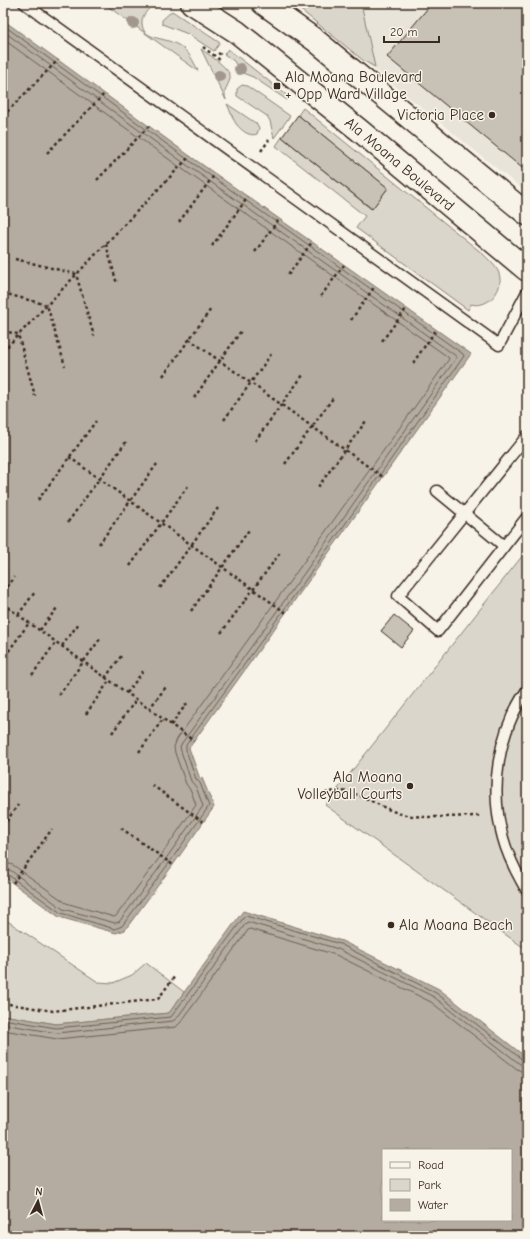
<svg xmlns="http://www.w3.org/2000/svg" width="530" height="1239" viewBox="0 0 530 1239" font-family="'Comic Neue',sans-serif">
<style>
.built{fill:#e9e4d9}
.green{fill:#dbd6cb;stroke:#8b8074}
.water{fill:#b4aca0;stroke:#84786c;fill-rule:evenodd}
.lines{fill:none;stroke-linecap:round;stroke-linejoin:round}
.shore{stroke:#6b5e52;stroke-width:1}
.building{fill:#c8c1b6;stroke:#3b2a1e}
.lane-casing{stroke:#3b2a1e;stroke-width:13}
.primary-casing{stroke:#3b2a1e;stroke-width:25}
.path{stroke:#3b2a1e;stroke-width:2.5;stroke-dasharray:3 3;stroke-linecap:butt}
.lane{stroke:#f7f3e8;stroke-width:10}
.primary{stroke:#f7f3e8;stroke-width:22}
.tree{fill:#a1978c}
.poi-dot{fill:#3b2a1e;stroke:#f7f3e8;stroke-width:1.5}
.labels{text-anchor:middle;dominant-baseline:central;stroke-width:3;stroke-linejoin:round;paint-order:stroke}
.poi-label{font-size:15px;fill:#3b2a1e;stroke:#f7f3e8;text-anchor:start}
.street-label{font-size:15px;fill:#3b2a1e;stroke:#f7f3e8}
</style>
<rect width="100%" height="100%" fill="#f7f3e8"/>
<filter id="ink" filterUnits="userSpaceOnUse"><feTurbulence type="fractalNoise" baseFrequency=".025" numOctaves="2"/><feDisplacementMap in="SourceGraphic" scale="8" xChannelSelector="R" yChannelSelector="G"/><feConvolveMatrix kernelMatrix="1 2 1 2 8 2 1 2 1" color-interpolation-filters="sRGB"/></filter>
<g filter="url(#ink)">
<path class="built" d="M292 3H527V193L364 61Z"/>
<path class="green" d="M103 3H155C146 12 138 17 144 31 150 37 157 38 165 40 184 45 190 53 198 71Z
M292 3H361L375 67 364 61Z
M172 11 220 43 214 51 188 34 162 24V20Z
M201 49C208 54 233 70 230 79 227 88 223 90 226 100Z
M228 49 289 97 287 100 253 77 240 72 234 61 224 54Z
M242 85 247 86 290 116 274 138 270 121 267 116 237 96V89Z
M227 104 257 124 259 128 257 134C250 137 242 131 237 125 233 120 230 110 227 104Z
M303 108 483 254C488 259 494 264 498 271 506 288 489 309 471 304L468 310 356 228 365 216 276 146 282 137 371 209 388 188 298 115Z
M527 550V950L325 805Z
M3 918 98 982 113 983 132 975 146 963 184 992 169 1013 56 1024 3 1015Z"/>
<path class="water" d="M3 20 190 156 471 354 189 748 200 779 202 778 214 807 173 865 125 930 116 933 59 917 3 876Z
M243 911 342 941 439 989 527 1058V1236H3V1015L56 1024 169 1013ZM383 1150H511V1220H383Z"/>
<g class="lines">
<path class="shore" d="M3 25 187 159 463 354 464 356 309 575 186 745V750L196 779 200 783 209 806 169 863 122 926 115 929 61 913 7 874 3 873
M3 31 184 163 456 356 457 357 305 572 182 743 180 747 181 751 191 781 196 787 203 806 165 860 119 922 115 923 63 909 10 870 3 868
M3 39 181 168 448 357 449 359 177 739 174 747 175 753 186 784 191 791 196 805 160 857 116 916 114 917 66 903 13 865 3 862
M3 1019 56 1028 171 1017 244 917 246 916 340 944 436 993 523 1060 527 1061
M3 1024 57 1033 173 1021 177 1018 246 923 248 922 338 949 434 997 520 1064 527 1066
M3 1030 57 1039 176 1027 181 1022 248 930 250 929 336 955 431 1002 517 1069 521 1071 527 1072"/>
</g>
<path class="building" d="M432 3H527V172L387 57Z
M298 115 388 188 372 209 282 137Z
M394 615 414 631 401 647 381 631Z"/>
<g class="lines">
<g class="lane-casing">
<path id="lane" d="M24 3 499 345 527 292
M527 436 398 596 438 631 527 517
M437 491 504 546
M527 690C498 732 489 789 503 838 508 857 517 874 527 891"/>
</g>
<g class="primary-casing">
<g id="primary">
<path id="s1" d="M192 3 237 32 359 130 527 270"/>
<path d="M263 3 315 40 527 214"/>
</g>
</g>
<path class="path" d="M3 24 5 22
M203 47 220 60
M218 53 223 56
M3 116 58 60
M261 151 269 140
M47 153 105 93
M97 180 149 126
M179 222 215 174
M106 244 117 284
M212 246 248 197
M255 252 279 219
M15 259 76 274 94 336
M288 275 312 242
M3 293 47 305 65 366
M321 296 344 265
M351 320 375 286
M3 331 18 334 35 396
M189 339 383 477
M382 341 406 309
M3 351 190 156
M413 363 436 330
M163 376 211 309
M194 398 241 331
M3 410 8 426
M224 420 272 353
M255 441 303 375
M69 457 286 613
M285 464 333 398
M318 487 366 421
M38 500 96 421
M68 522 126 442
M99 544 157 464
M130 566 188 486
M160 588 218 508
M3 592 14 577
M3 604 194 741
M191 611 249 530
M18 615 35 592
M40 630 57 608
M221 633 280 553
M62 646 79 623
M5 656 29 623
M32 675 56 642
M105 678 122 655
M127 693 144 670
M59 695 100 639
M149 709 166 687
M86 714 109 681
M171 725 188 702
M112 733 136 700
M139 752 163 719
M152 785 203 822
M314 798C321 795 329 791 337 791 360 790 383 811 406 815 430 819 455 816 480 816
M3 826 18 805
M121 828 173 865
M13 883 52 829
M3 1003 53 1011 158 999 175 976"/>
<use href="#lane" class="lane"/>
<use href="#primary" class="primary"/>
</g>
<g class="tree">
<circle cx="133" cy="23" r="6"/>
<circle cx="240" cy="69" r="6"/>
<circle cx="219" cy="76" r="6"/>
</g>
</g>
<g class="poi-dot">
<rect x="273" y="82" width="8" height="8" rx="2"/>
<circle cx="492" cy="115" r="4"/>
<circle cx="410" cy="786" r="4"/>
<circle cx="391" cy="925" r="4"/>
</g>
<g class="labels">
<g class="poi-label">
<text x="285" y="77">Ala Moana Boulevard<tspan x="285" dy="17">+ Opp Ward Village</tspan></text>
<text x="484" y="115" text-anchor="end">Victoria Place</text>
<text x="402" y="777" text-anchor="end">Ala Moana<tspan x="402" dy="17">Volleyball Courts</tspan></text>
<text x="399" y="925">Ala Moana Beach</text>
</g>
<g class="street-label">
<text stroke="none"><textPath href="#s1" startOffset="263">Ala Moana Boulevard</textPath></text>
</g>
</g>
<rect width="530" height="1239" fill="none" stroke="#f7f3e8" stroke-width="16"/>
<rect x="8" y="8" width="514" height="1223" fill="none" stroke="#3b2a1e" stroke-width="1.5" filter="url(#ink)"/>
<rect x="382" y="1149" width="130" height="72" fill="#f7f3e8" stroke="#aca397"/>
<rect x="390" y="1162" width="20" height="6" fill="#f7f3e8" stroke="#aca397"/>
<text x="418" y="1169" font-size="12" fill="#3b2a1e">Road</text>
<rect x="390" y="1179" width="20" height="12" fill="#dbd6cb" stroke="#aca397"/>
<text x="418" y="1189" font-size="12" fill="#3b2a1e">Park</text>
<rect x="390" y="1199" width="20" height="12" fill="#b4aca0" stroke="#aca397"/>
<text x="418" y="1209" font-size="12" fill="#3b2a1e">Water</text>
<g transform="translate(38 1201) rotate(6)" stroke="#f7f3e8" stroke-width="3" paint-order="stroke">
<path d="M0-3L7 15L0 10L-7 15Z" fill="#3b2a1e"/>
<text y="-6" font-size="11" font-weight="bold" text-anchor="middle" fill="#3b2a1e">N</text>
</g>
<path d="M384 36v6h55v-6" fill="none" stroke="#3b2a1e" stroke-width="2"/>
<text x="390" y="36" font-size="12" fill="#3b2a1e" stroke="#f7f3e8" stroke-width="3" paint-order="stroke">20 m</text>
</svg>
